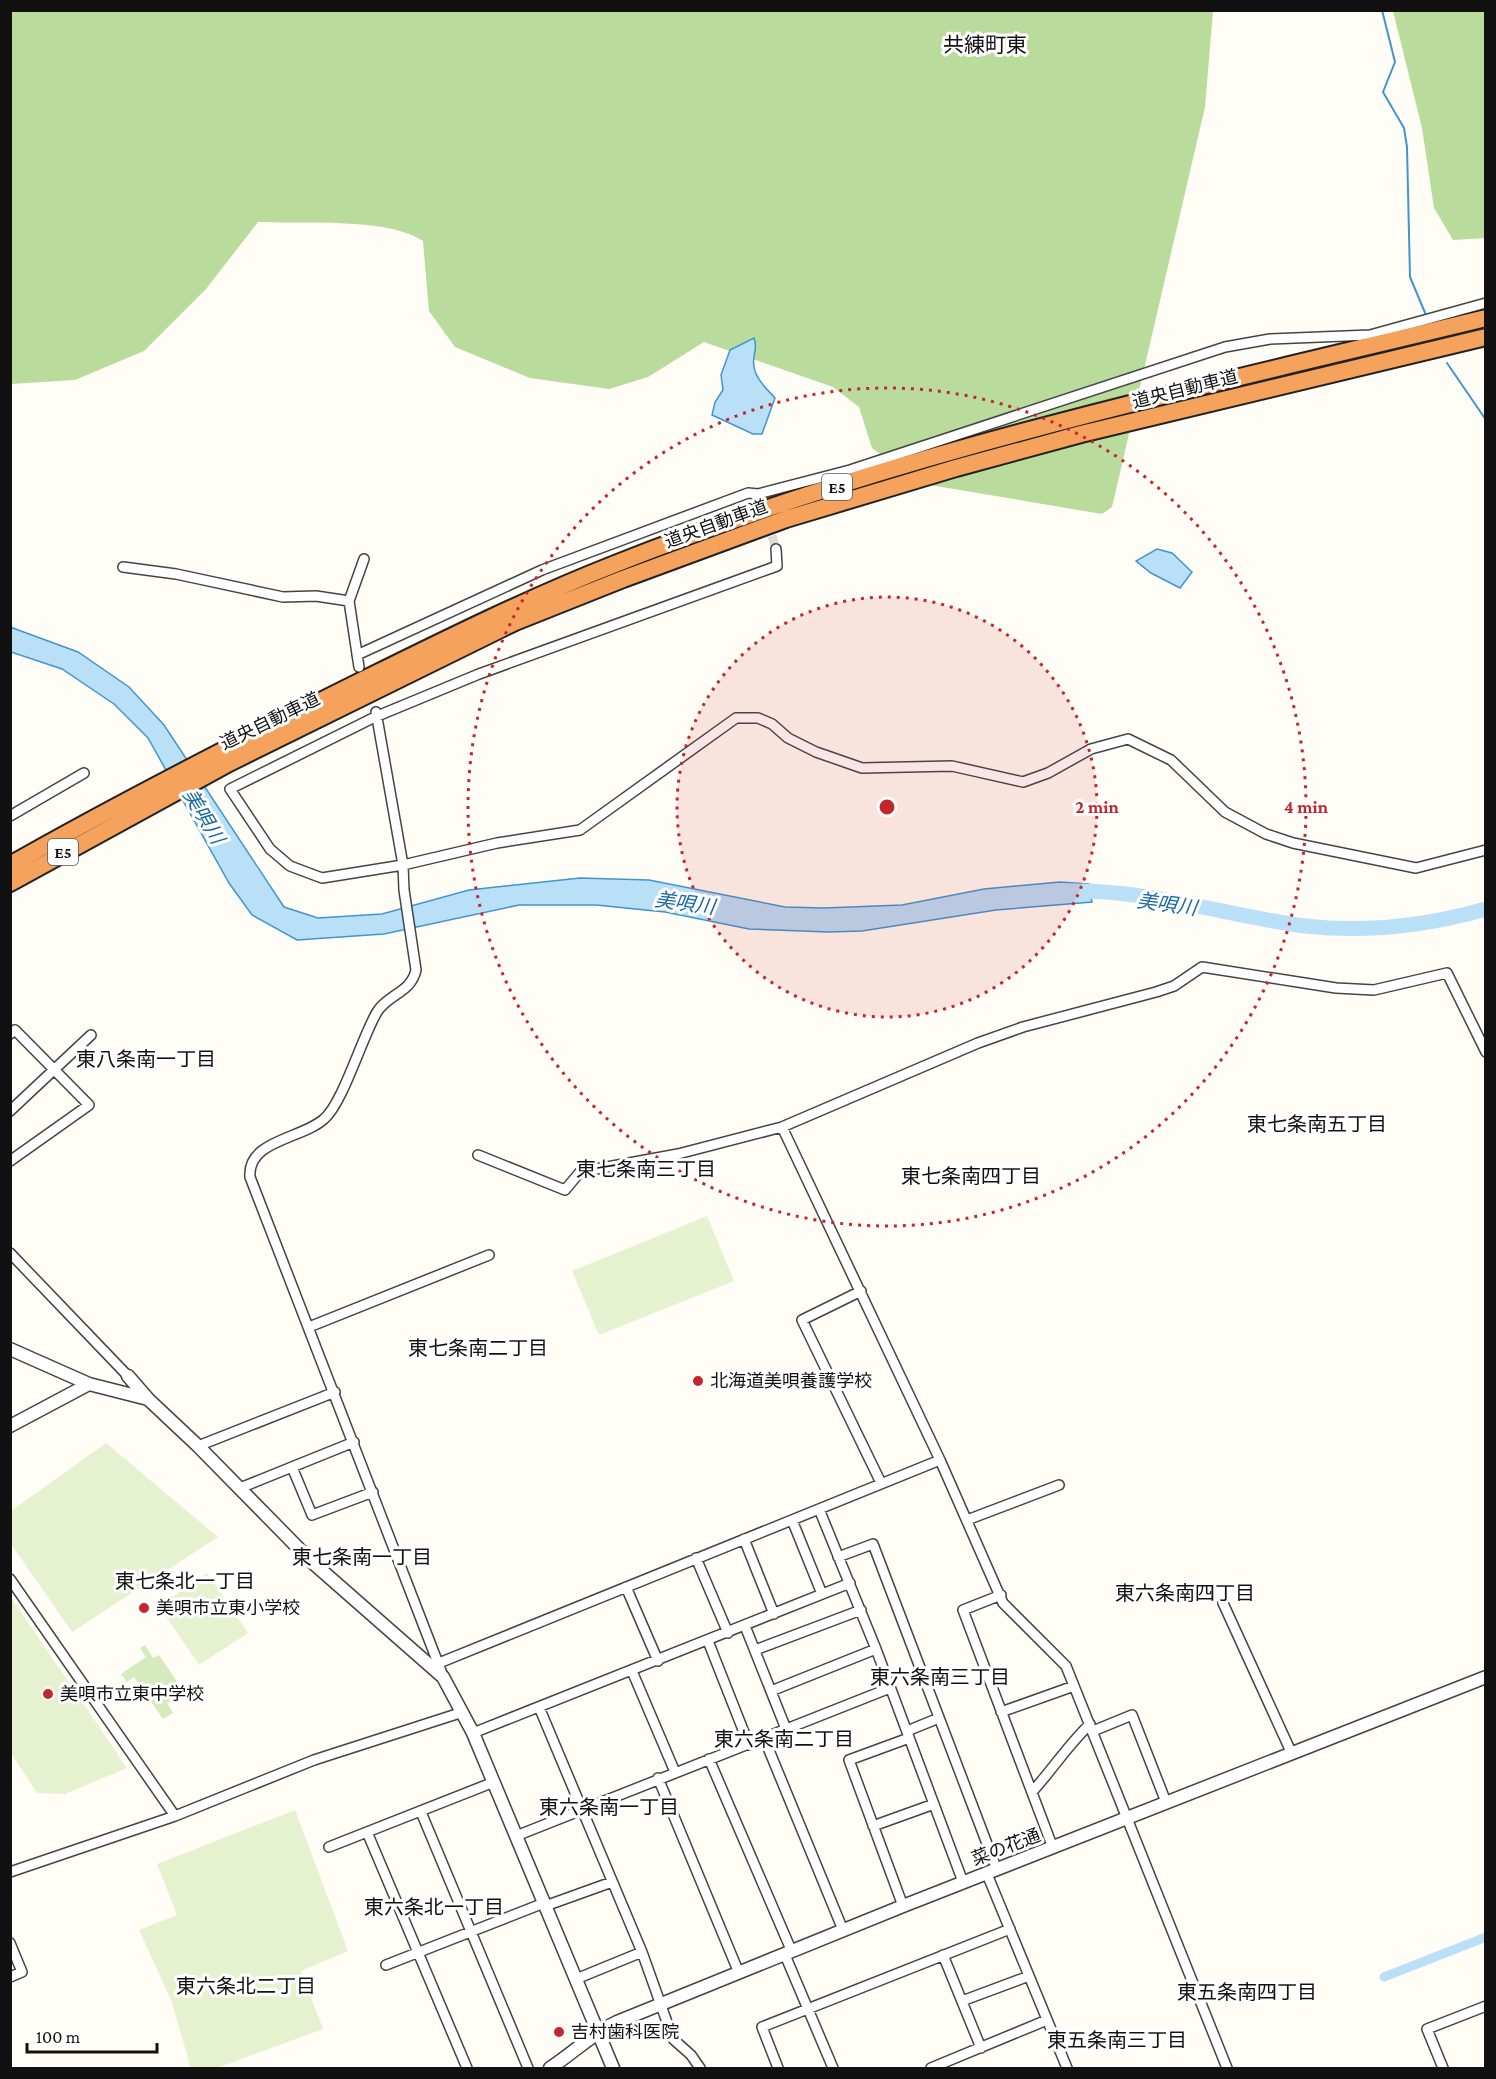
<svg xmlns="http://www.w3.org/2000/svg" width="1496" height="2079" viewBox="0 0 1496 2079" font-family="'Crimson Pro','Noto Sans JP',serif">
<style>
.green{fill:#d5ebbd}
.forest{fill:#b9dc9c}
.pitch{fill:#e6f2cf}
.water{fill:#b9e0f7;stroke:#3f96cf;stroke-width:1.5}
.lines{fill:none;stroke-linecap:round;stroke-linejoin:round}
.stream{stroke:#3f96cf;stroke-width:2}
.canal{stroke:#b9e0f7;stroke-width:9}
.river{stroke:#b9e0f7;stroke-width:15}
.minor-tunnel{stroke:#dbdad3;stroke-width:9;stroke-dasharray:9 4.5;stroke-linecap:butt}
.minor-casing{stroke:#444;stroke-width:12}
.tertiary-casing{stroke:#444;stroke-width:15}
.motorway-casing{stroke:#222;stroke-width:20}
.minor{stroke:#fff;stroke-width:9}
.tertiary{stroke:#fff;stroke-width:12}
.motorway{stroke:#f5a25d;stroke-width:16}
.ring{fill:none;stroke:#c4262e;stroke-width:3;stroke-dasharray:3 6}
.poi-dot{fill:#c4262e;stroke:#fff;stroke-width:2}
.labels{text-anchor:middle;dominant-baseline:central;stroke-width:6;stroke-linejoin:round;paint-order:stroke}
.shield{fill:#fff;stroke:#585858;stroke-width:1.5}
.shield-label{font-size:16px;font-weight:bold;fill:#111}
.street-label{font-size:18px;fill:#111;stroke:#fff}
.poi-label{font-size:18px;fill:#111;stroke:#fff;text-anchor:start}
.water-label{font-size:20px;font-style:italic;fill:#1768a6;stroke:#fff}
.neighbourhood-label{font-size:20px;fill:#111;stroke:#fff}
.quarter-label{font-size:21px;fill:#111;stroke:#fff}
.centre{fill:#c4262e;stroke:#fff;stroke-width:3}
.ring-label{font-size:18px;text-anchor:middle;font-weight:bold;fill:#c4262e;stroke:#fff;stroke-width:6;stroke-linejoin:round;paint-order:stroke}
</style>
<rect width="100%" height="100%" fill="#fffdf5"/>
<path class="green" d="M145 1645 153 1658 159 1655 184 1692 167 1703 173 1713 163 1719 134 1677 127 1682 121 1674 146 1657 140 1648Z"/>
<path class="forest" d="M10 11H1213L1205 107 1112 507 1102 514 918 483 872 448 859 407 833 387 704 342 648 377 609 389 530 378 455 347 429 311 423 241C388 217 301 224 258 222L206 289 144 351 75 380 11 384Z
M1393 11H1485V238L1453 240 1434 208 1422 128Z"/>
<path class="pitch" d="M707 1216 734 1281 599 1335 572 1271Z
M106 1443 218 1537 72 1632 11 1544V1511Z
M207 1573 248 1633 199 1665 159 1606Z
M10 1596 127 1768 65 1794 37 1793 11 1753Z
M295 1810 348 1951 301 1971 323 2029 217 2068H191L171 2000 139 1930 177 1915 157 1864Z"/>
<path class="water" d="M754 338C757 346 755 349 754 357 751 375 764 386 775 398L762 434H753L712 415 715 402 723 390 721 375 730 350Z
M1157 549 1172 553 1192 572 1180 588 1151 573 1136 561Z
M10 627 78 652 129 687 164 725 284 907 318 918 382 914 469 890 580 878 649 880 785 907 824 908 902 905 984 889 1060 882 1089 884 1092 902 996 910 862 931 828 932 749 929 665 912 596 905H519L384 934 297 940 252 915 229 883 148 738 114 704 62 669 11 652Z"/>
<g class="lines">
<path class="stream" d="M1382 10 1395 62 1383 92 1404 128 1407 147 1410 277 1426 315
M1447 363 1486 420"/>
<path class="canal" d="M1384 1977 1486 1937"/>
<path class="river" d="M1069 891C1149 889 1227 916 1305 926 1367 933 1426 926 1486 909"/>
<path class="minor-tunnel" d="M768 523 776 549"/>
<g class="minor-casing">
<path id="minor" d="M776 549 777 566 479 674 375 717 230 789 270 849 290 866 322 878 403 865 497 843 580 830 736 718H758L772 724 788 738 816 752 862 768 952 766 1023 782 1048 773 1091 749 1128 739 1171 760 1225 812 1266 834 1293 843 1416 868 1486 850
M123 567 176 574 283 597 316 596 349 601
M357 655 542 570 748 493 758 494 850 470 1225 347 1270 339 1370 335 1486 303
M359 667 349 601 364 559
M376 712 403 865 404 890 416 970C411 993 388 994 377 1012 362 1037 343 1103 324 1119 302 1139 247 1140 250 1177L443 1676
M10 816 84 773
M10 1034 15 1030 89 1105 10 1161
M10 1111 91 1035
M782 1127 940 1460 1003 1603 1066 1666 1227 2068
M478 1155 565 1190 580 1172 678 1154 782 1127 978 1043 1023 1027 1156 992 1174 986 1202 967 1336 988 1374 990 1447 973 1486 1052
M10 1253 128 1376
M861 1291 802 1320 881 1483
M309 1327 489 1255
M354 1442 292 1467 312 1515 373 1492
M198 1446 335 1392
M240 1488 292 1467
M819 1509 876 1649 963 1882
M792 1520 822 1594
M967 1520 1059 1485
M744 1539 774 1614
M838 1557 873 1544 997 1870
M696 1558 728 1633
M10 1579 175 1816
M626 1587 658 1661
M1001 1595 963 1610 1053 1848
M1223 1603 1292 1754
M745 1626 786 1729
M708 1641 749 1745
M755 1650 861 1610
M439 1663 940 1460
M632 1671 675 1772
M771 1691 876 1649
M539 1707 642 1952 673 2039 691 2055 700 2068
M1001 1712 1074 1686
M907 1731 939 1718
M1093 1731 1132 1715 1166 1802
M473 1733 850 1583
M764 1738 843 1930
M709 1759 792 1952
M658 1778 739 1973
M1032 1792C1052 1770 1068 1745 1090 1724
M421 1812 528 2068
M873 1826 934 1804
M367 1832 467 2068
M516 1836 890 1688
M329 1847 494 1782
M10 1872 175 1816 314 1760 463 1712
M987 1874 1067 2068
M903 1906 849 1760 909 1738
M10 1943 22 1972 10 1977
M785 1955 833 2068
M943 1955 981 2048
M386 1965 544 1903 548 1905 612 1882
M576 1979 642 1952
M962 2001 1029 1976
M778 2068 762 2027 1010 1929
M931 2068 1047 2020
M1443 2068 1427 2029 1486 2006"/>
</g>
<g class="tertiary-casing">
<path id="tertiary" d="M10 1349 89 1384 148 1399
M128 1376 148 1399 198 1446 312 1562 443 1677 473 1733 613 2068
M10 1426 89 1384
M550 2068C573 2053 593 2033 617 2022L903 1906 1486 1677"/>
</g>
<g class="motorway-casing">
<path id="motorway" d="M10 865C128 798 248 737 369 677 450 637 531 597 615 564 896 452 1193 389 1486 318
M10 883 229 763 515 622 623 579 786 519 956 468 1081 434 1486 337"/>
</g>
<use href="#minor" class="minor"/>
<use href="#tertiary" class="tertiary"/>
<use href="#motorway" class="motorway"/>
</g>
<circle cx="887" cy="807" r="210" fill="#c4262e" fill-opacity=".12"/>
<g class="ring">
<circle cx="887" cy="807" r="210"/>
<circle cx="887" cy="807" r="419"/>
</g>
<g class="poi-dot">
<circle cx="698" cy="1381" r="6"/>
<circle cx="144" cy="1608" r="6"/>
<circle cx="48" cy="1694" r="6"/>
<circle cx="559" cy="2032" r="6"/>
</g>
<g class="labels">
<g class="shield">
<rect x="822" y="474" width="30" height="26" rx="4.5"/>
<rect x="48" y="839" width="30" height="26" rx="4.5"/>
</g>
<g class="shield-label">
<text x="837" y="487">E5</text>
<text x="63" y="852">E5</text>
</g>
<g class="street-label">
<text transform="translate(1185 389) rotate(-14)">道央自動車道</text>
<text transform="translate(716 524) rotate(-20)">道央自動車道</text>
<text transform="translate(270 721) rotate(-26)">道央自動車道</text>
<text transform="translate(1006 1847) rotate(-21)">菜の花通</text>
</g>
<g class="poi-label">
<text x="710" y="1381">北海道美唄養護学校</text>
<text x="156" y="1608">美唄市立東小学校</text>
<text x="60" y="1694">美唄市立東中学校</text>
<text x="571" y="2032">吉村歯科医院</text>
</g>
<g class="water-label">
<text transform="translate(204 816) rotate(59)">美唄川</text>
<text transform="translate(685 903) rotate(8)">美唄川</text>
<text transform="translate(1167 904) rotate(8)">美唄川</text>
</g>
<g class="neighbourhood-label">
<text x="146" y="1059">東八条南一丁目</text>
<text x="1317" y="1124">東七条南五丁目</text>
<text x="646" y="1169">東七条南三丁目</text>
<text x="971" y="1176">東七条南四丁目</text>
<text x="478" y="1348">東七条南二丁目</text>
<text x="362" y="1557">東七条南一丁目</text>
<text x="185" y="1581">東七条北一丁目</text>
<text x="1185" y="1593">東六条南四丁目</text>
<text x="940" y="1677">東六条南三丁目</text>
<text x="784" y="1739">東六条南二丁目</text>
<text x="609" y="1807">東六条南一丁目</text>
<text x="434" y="1907">東六条北一丁目</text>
<text x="246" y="1986">東六条北二丁目</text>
<text x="1247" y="1992">東五条南四丁目</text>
<text x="1117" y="2040">東五条南三丁目</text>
</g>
<g class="quarter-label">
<text x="985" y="45">共練町東</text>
</g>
</g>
<circle cx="887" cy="807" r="9" class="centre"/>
<g class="ring-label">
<text x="1097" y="813">2 min</text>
<text x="1306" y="813">4 min</text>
</g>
<rect width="1496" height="2079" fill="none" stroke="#111111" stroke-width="24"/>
<path d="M27 2043v9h130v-9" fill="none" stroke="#111111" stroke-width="3"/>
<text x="36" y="2043" font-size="18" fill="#111111" stroke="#ffffff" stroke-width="4.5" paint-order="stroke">100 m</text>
</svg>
